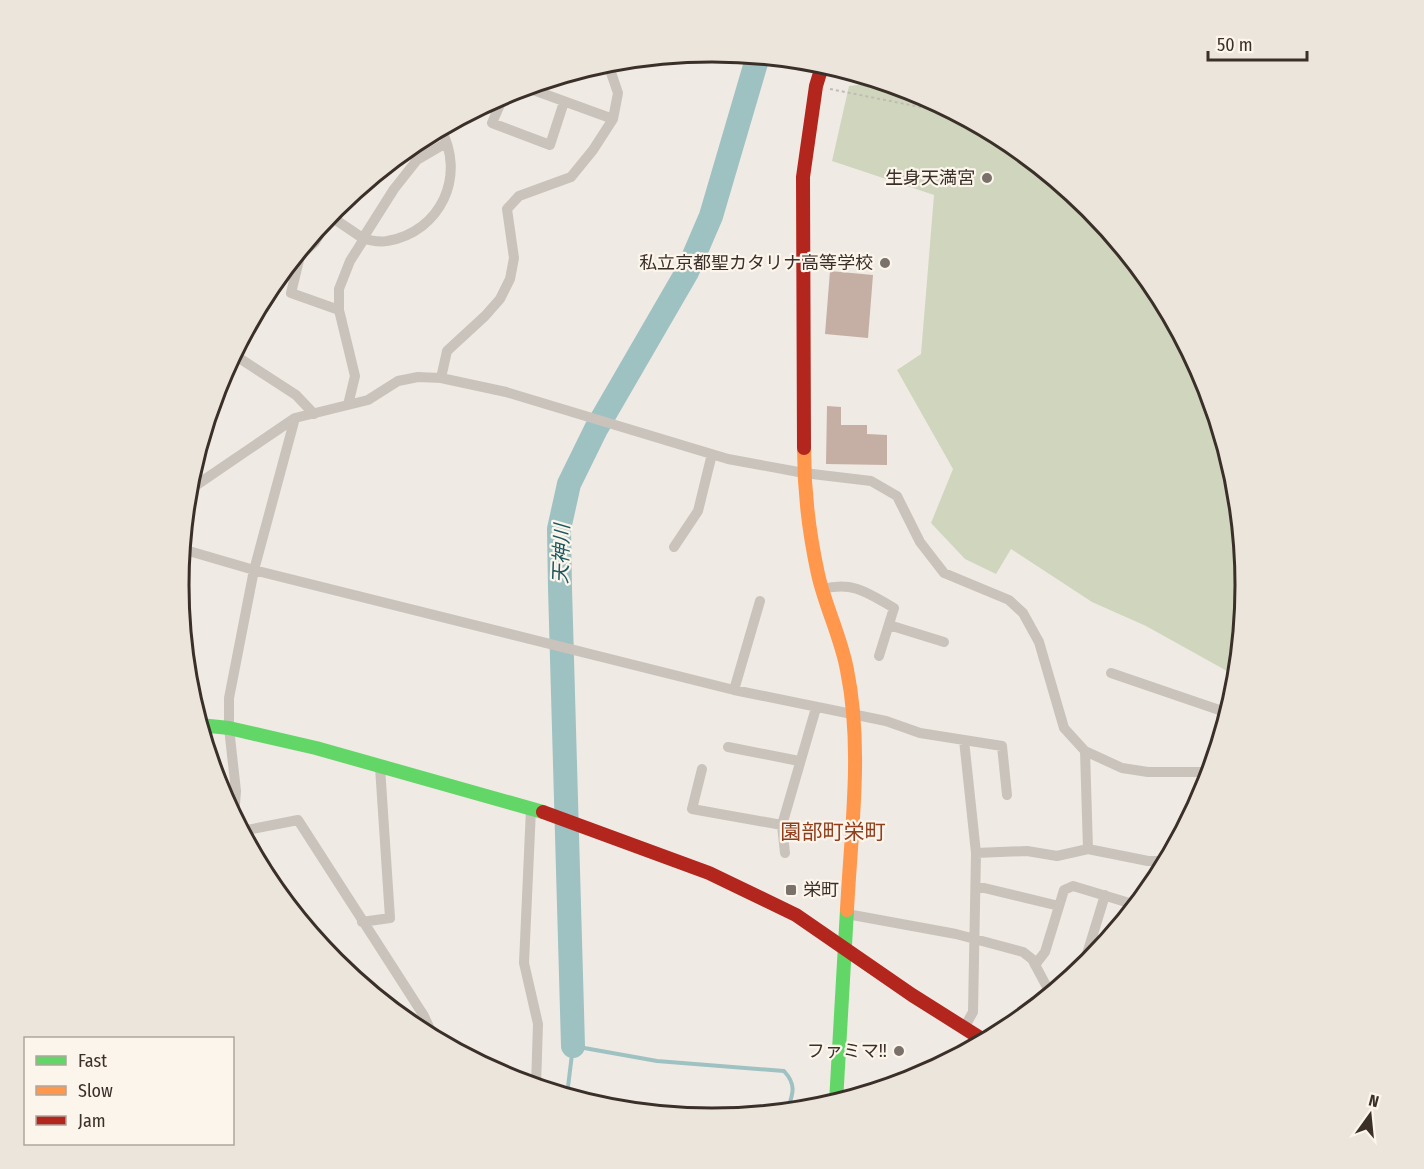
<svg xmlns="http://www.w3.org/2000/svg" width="1424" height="1169" viewBox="0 0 1424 1169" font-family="'Fira Sans Condensed','Noto Sans JP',sans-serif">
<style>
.green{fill:#d0d6bd}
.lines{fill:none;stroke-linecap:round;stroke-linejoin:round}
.stream{stroke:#9ec1c2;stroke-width:4}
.river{stroke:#9ec1c2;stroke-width:24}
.building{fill:#c5afa4}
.path{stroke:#c2bbb4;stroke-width:2;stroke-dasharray:3 3;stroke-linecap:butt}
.lane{stroke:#c9c3bc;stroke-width:5}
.street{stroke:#c9c3bc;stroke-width:10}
.fast{stroke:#63d668;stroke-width:14}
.slow{stroke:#ff974d;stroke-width:14}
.jam{stroke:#b3261e;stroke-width:14}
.poi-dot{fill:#7a716a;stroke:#fbf5ec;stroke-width:2}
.labels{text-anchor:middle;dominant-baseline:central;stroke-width:4.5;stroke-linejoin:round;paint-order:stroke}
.poi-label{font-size:18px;fill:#3b3029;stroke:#fbf5ec;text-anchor:end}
.water-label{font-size:20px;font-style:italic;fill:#1b5860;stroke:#fbf5ec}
.quarter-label{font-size:21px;fill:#913e1c;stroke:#fbf5ec}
.rim{fill:none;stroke:#3b3029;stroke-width:3}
</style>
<rect width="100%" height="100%" fill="#f0eae4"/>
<path class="green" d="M883 82 916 92 1009 141 1089 208 1156 288 1205 381 1235 481 1245 585 1236 676 1146 626 1092 602 1011 549 996 574 965 559 931 523 953 469 897 370 921 354 934 195 832 161 849 86Z"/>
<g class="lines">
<path class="stream" d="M567 1095 573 1046 657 1061 784 1071C797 1085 793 1094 787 1111"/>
<path class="river" d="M573 1046 560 588 559 529 569 484 596 429 687 272 711 216 758 56"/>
</g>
<path class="building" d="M830 271 873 275 868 338 825 334Z
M827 406 841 407V425H867V434L887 435V465L826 464Z"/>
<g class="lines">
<path class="path" d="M830 89 960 115"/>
<path class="lane" d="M271 884 275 889"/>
<path class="street" d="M525 87 613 119
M505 93 492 123 550 145 564 102
M332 210 330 216 364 239
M330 216 315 242 300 256 291 293 339 310
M363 238 394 189 417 160 446 143
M233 354 296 395 314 414
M441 378 447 351 485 316 500 299 510 279 514 258 507 209 519 196 571 177 593 150 613 119 618 93 607 61
M348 405 355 376 339 310V289L350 261 364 239C371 240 380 243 387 241 441 232 467 175 440 128
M188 487 198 484 295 418 368 400 398 381 418 377 441 378 506 392 728 459 804 473 871 481 897 496 920 542 944 573 1009 600 1023 613 1039 642 1064 728 1085 751 1122 768 1148 772H1210
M674 547 698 511 712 454
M182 549 254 570 734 690 886 721 920 733 1002 746 1007 795
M823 589C853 581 868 593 894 608L879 656
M889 625 944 642
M1111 673 1228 713
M734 690 760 601
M964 740 976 853 973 1012 964 1028
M728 747 799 761
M1085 751 1088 849
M702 769 692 809 782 825
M531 809 524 963 538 1024 536 1086
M234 817 236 791 229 728V698L254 570 295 418
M242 831 298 820 424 1016 434 1038
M785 853 782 825 816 708
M976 853 1027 851 1057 856 1088 849 1148 861H1166
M976 886 1059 906
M847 914 956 934 1023 952 1032 959 1048 989 1054 990
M362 922 390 918 380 767
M1035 965 1045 952 1064 890 1073 886 1136 905
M1083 967 1105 895
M608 1108 752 1114"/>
<path class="fast" d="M200 725 229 728 316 748 543 812
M836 1102 847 910"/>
<path class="slow" d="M804 448C804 490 809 533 818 574 825 606 841 637 847 670 863 748 851 831 847 910"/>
<path class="jam" d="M804 448 803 177 816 86 823 63
M543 812 709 873 796 915 912 995 985 1041"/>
</g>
<g class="poi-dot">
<circle cx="987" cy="178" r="6"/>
<circle cx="885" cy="263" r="6"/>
<rect x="785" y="884" width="12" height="12" rx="3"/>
<circle cx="899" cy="1051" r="6"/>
</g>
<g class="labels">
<g class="poi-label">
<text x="975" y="178">生身天満宮</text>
<text x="873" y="263">私立京都聖カタリナ高等学校</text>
<text x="803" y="890" text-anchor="start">栄町</text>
<text x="887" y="1051">ファミマ!!</text>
</g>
<g class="water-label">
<text transform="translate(561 554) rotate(-88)">天神川</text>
</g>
<g class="quarter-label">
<text x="833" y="832">園部町栄町</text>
</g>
</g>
<path d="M0 0H1424V1169H0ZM189 585a523 523 0 1 1 1046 0a523 523 0 1 1-1046 0Z" fill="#ece5dc" fill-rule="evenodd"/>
<path class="rim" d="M189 585a523 523 0 1 1 1046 0a523 523 0 1 1-1046 0Z"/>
<rect x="24" y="1037" width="210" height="108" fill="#fbf5ec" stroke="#aea69e" stroke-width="1.5"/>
<rect x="36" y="1056" width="30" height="9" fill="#63d668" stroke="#aea69e" stroke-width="1.5"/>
<text x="78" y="1067" font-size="18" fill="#3b3029">Fast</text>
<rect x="36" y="1086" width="30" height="9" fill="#ff974d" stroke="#aea69e" stroke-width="1.5"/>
<text x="78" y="1097" font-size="18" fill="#3b3029">Slow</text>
<rect x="36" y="1116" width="30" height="9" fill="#b3261e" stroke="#aea69e" stroke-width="1.5"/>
<text x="78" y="1127" font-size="18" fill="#3b3029">Jam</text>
<g transform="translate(1370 1115) rotate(15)" stroke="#fbf5ec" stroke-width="4.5" paint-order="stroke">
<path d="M0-4.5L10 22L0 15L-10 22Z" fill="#3b3029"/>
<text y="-9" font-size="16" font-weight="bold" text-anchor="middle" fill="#3b3029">N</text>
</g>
<path d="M1208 51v9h99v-9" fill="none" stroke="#3b3029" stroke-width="3"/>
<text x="1217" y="51" font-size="18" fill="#3b3029" stroke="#fbf5ec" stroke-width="4.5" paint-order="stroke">50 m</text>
</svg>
